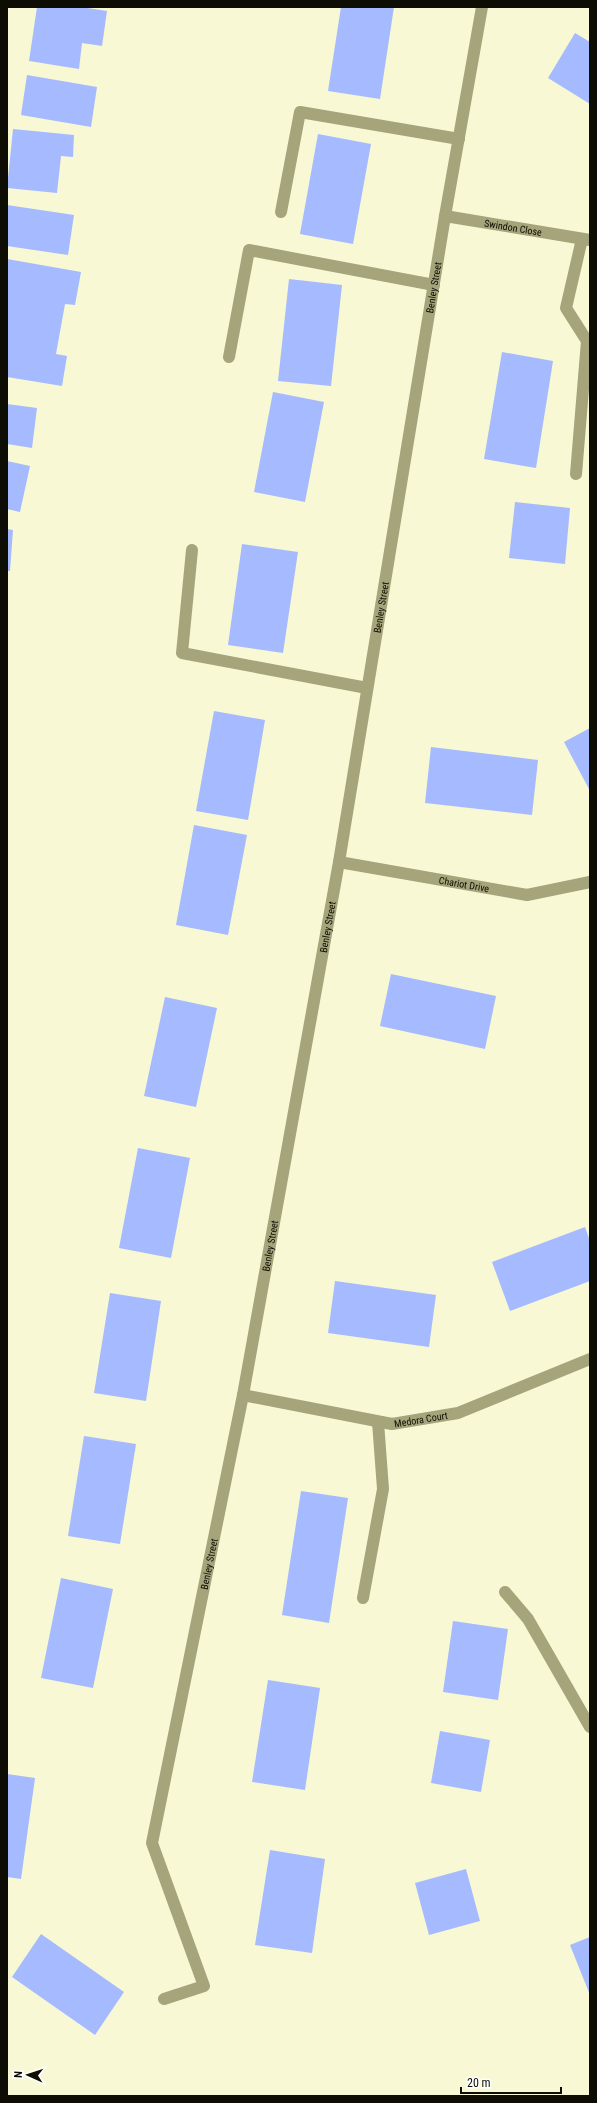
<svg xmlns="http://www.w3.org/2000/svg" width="597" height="2103" viewBox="0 0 597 2103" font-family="'Roboto Condensed',sans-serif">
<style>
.building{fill:#a5baff}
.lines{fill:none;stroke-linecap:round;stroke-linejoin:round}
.lane{stroke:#a5a47b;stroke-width:12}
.street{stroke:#a5a47b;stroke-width:12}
.labels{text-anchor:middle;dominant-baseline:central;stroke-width:4;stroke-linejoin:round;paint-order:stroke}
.street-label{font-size:10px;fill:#0d0d03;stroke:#fff}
</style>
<rect width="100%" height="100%" fill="#f8f8d4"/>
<path class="building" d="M37 7H81L107 11 102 46 82 43 79 69 29 61Z
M341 7H394L380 99 328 91Z
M575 33 590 42V104L548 78Z
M27 75 97 87 91 127 21 115Z
M13 129 74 135 73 157 61 156 57 193 7 188Z
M318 134 371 144 353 244 300 234Z
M7 205 74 215 68 255 7 246Z
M7 259 81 272 75 305 65 304 56 354 67 356 62 386 7 377Z
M289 279 342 285 331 386 278 381Z
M502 352 553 361 536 468 484 459Z
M273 392 324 402 305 502 254 492Z
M7 404 37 408 32 448 7 444Z
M7 461 30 466 20 512 7 509Z
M515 502 570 508 565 564 509 558Z
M7 529 13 530 10 571H7Z
M242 544 298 552 283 653 228 645Z
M214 711 265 720 248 820 196 811Z
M590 728V791L564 742Z
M431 747 538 760 532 815 425 803Z
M194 825 247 835 228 935 176 925Z
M391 974 496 996 485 1049 380 1026Z
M165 997 217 1008 196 1107 144 1096Z
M138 1148 190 1158 171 1258 119 1248Z
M585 1227 590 1241 589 1258 590 1281 510 1311 492 1262Z
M335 1281 436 1295 429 1347 328 1333Z
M110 1293 161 1301 146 1401 94 1393Z
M84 1436 136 1444 120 1544 68 1536Z
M301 1491 348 1498 329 1623 282 1615Z
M61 1578 113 1589 93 1688 41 1678Z
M453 1621 508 1629 498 1700 443 1692Z
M268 1680 320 1688 305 1790 252 1782Z
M440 1731 490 1740 481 1792 431 1783Z
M7 1774 35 1778 21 1879 7 1877Z
M270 1850 325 1859 312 1953 255 1945Z
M466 1869 480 1921 429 1935 415 1883Z
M41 1934 124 1992 95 2035 12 1977Z
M590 1937V1995L570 1945Z"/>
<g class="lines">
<g class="lane">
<path d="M281 212 300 112 459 139"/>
<path id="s1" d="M445 216 590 240"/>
<path d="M229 357 249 250 434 285"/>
<path d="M576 474 587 341 566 308 582 239"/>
<path d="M192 550 182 653 367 688"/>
<path d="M505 1592 528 1619 590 1727"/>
<path d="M363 1598 383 1489 378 1422"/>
<path id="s2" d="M164 1999 204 1986 152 1843 243 1395 339 862 445 216 482 7"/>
</g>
<g class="street">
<path id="s3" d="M339 862 527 895 590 882"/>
<path id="s4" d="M243 1395 392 1424 458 1413 590 1359"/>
</g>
</g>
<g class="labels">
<g class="street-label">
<text stroke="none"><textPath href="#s1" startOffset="69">Swindon Close</textPath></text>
<text stroke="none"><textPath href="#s2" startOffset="1775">Benley Street</textPath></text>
<text stroke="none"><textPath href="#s2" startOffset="1451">Benley Street</textPath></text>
<text stroke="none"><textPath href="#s3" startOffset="127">Chariot Drive</textPath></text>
<text stroke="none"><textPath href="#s2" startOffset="1127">Benley Street</textPath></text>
<text stroke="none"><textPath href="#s2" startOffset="803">Benley Street</textPath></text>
<text stroke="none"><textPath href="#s4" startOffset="181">Medora Court</textPath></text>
<text stroke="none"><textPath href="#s2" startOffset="479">Benley Street</textPath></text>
</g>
</g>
<rect width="597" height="2103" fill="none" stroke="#0d0d03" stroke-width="16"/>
<g transform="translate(28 2075) rotate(273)" stroke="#ffffff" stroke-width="3" paint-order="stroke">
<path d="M0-3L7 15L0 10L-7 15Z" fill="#0d0d03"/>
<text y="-6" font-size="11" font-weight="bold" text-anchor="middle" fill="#0d0d03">N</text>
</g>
<path d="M461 2087v6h100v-6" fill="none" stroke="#0d0d03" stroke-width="2"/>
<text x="467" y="2087" font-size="12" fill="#0d0d03" stroke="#ffffff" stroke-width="3" paint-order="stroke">20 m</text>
</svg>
